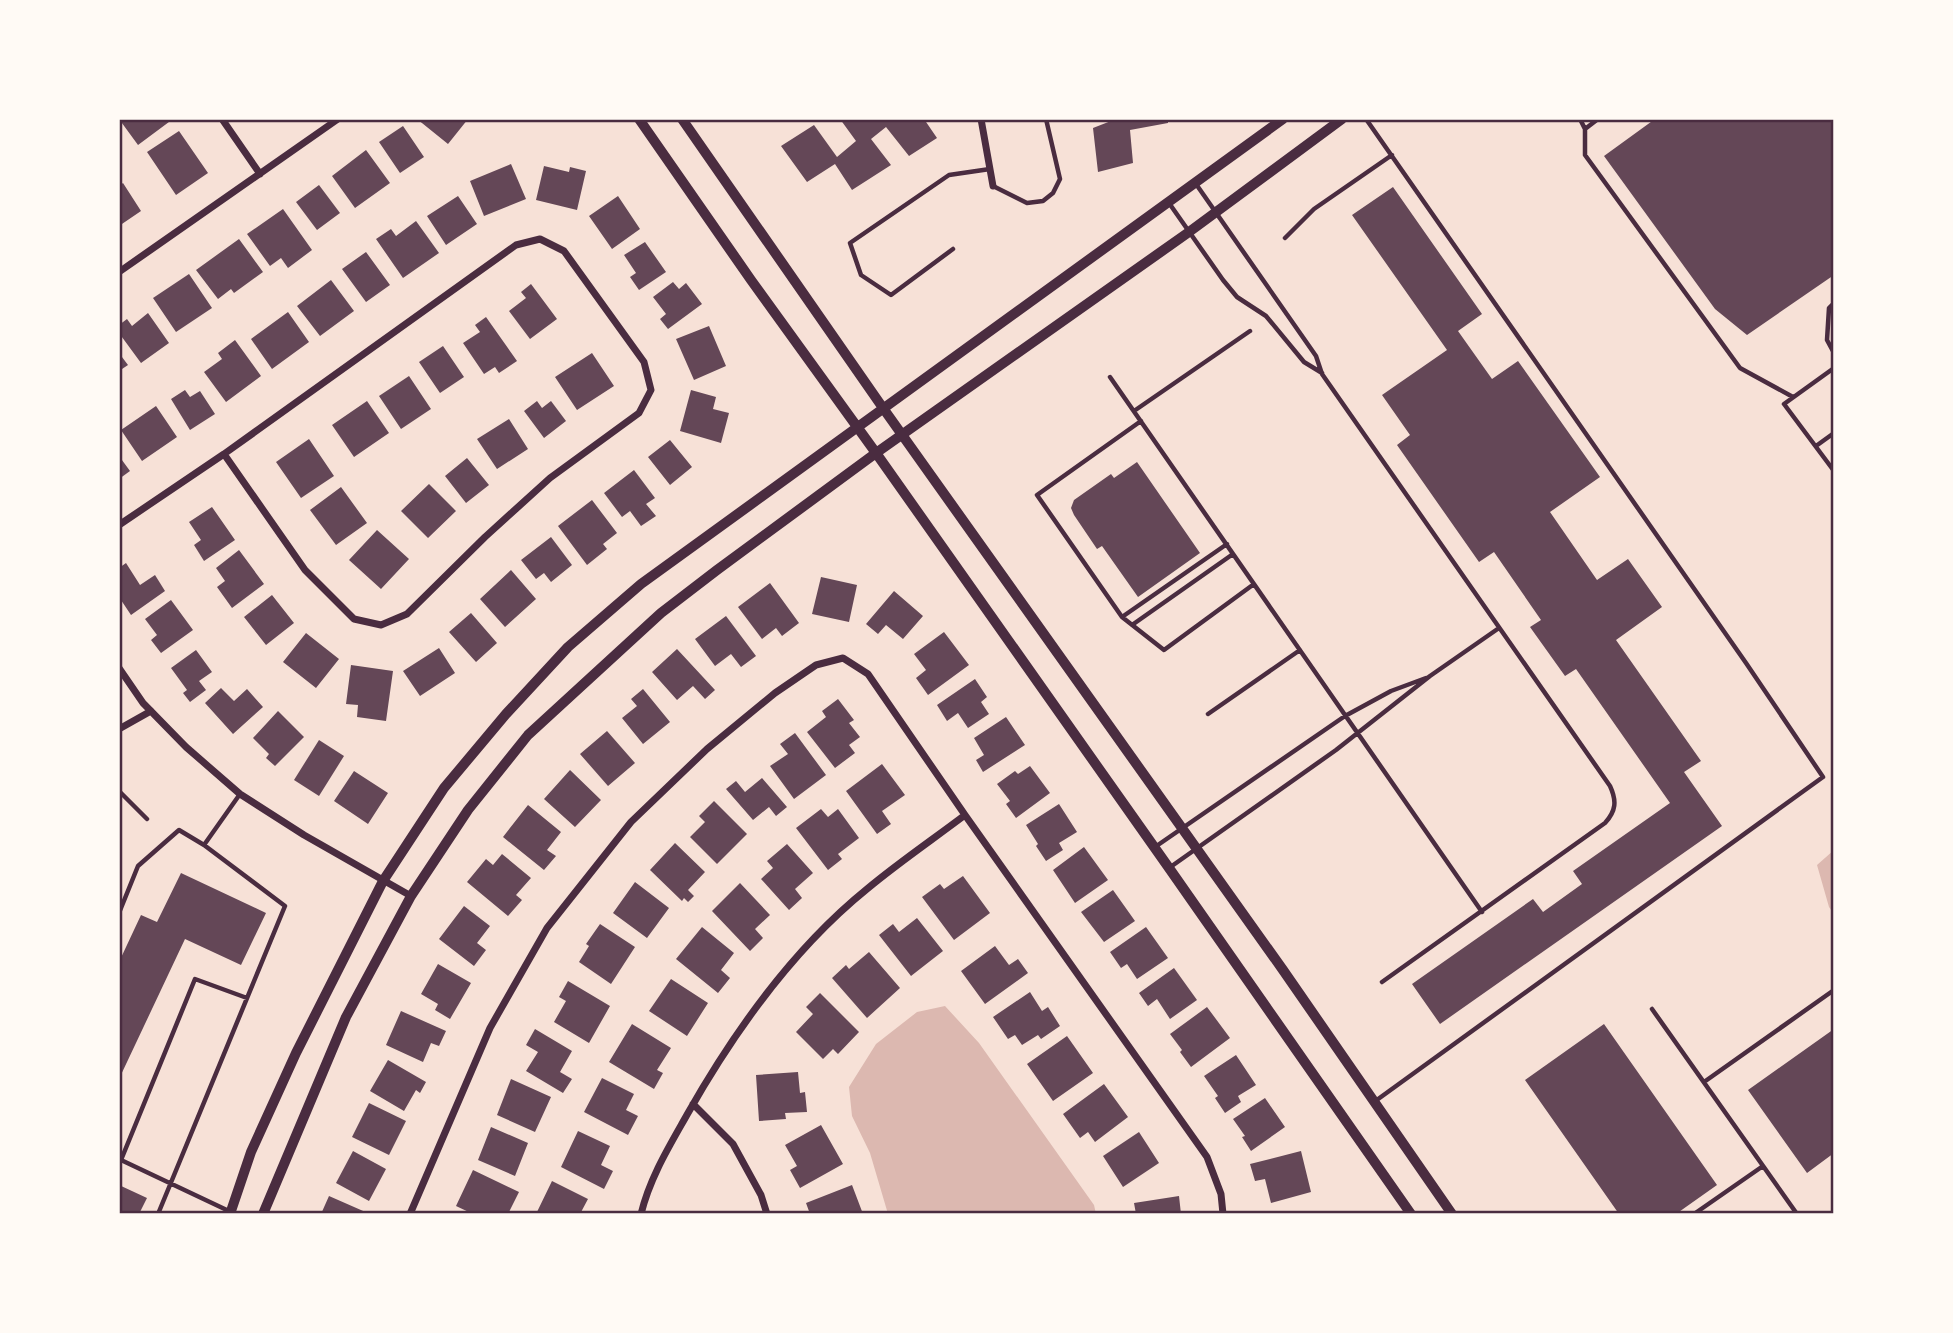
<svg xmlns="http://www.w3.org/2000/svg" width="1953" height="1333" viewBox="0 0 1953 1333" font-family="'Times New Roman',serif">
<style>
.water{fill:#dcb8b0}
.building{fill:#644757}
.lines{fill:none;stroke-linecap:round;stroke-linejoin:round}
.service{stroke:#4a2c40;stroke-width:4.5}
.minor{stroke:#4a2c40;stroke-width:7}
.secondary{stroke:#4a2c40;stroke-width:10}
.neatline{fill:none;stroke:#4a2c40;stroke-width:2.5}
</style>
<rect width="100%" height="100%" fill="#f7e1d7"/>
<path class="water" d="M1834 850V914L1829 907 1817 865Z
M945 1006 979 1043 1094 1205 1096 1214H888L870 1153 852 1116 849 1087 876 1044 917 1012Z"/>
<path class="building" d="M119 119H173L138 145Z
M417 119H468L448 144Z
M840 119H888L889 120 924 119 937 138 909 156 886 127 871 139 891 165 852 190 835 164 807 182 781 146 814 125 837 157 856 141Z
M1116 119H1168V123L1130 130 1133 163 1098 172 1093 128Z
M1655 119H1834V275L1747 335 1715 309 1604 156Z
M403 126 424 157 400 173 379 142Z
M179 131 208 173 176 195 147 152Z
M366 150 390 183 355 208 332 176Z
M511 164 526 199 484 216 470 181Z
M544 166 569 172 570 167 586 171 577 210 536 200Z
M123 183 141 211 119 226V186Z
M319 185 340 213 317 230 296 202Z
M1393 187 1482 314 1458 331 1492 379 1518 361 1600 477 1550 512 1597 580 1628 559 1662 607 1616 640 1701 761 1684 772 1722 826 1440 1024 1412 984 1533 899 1543 912 1582 884 1573 871 1670 803 1576 669 1565 676 1530 627 1541 620 1494 552 1479 562 1397 445 1410 435 1382 395 1447 350 1352 215Z
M458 196 477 224 446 245 427 216Z
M618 196 640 229 612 249 589 216Z
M283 209 312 250 288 268 281 258 270 266 247 234Z
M416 221 439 253 403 278 376 239 391 229 396 236Z
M239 239 263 272 234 293 231 289 218 299 196 270Z
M645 242 666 272 639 290 630 277 636 273 624 255Z
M366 252 390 285 366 302 342 269Z
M189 274 212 308 176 332 153 298Z
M331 280 354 311 320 336 297 306Z
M673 282 679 289 686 283 702 304 668 329 660 319 666 314 653 297Z
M531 284 557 319 530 339 509 311 526 298 521 292Z
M288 312 309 342 272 369 251 339Z
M148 313 169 343 141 363 119 333V325L127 319 132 326Z
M486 317 517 361 499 373 495 367 484 374 463 343 480 332 475 325Z
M709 326 726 366 694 380 676 339Z
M235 340 261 376 226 402 204 372 222 359 218 353Z
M443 346 464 377 440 393 419 362Z
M119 353 128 365 119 371Z
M592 353 614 386 577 410 555 377Z
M409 376 431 409 401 429 379 396Z
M185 390 190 397 200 391 215 414 190 430 171 399Z
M691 390 716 397 713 409 729 413 721 443 680 431Z
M367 401 389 433 354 457 332 425Z
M537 401 542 408 551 401 566 421 544 438 524 411Z
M156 406 177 437 142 461 121 430Z
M509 419 528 449 497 469 477 439Z
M309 439 334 476 301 498 276 462Z
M670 440 692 467 670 485 648 457Z
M119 456 130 471 119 479Z
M467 458 489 485 466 503 445 476Z
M1137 462 1200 553 1138 597 1102 546 1097 549 1074 515 1071 508 1074 500 1111 474 1114 478Z
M634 470 655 498 646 504 656 516 641 526 630 511 622 517 604 493Z
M429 484 456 511 428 538 401 511Z
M341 487 367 523 336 545 310 510Z
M592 500 617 533 603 544 607 549 587 565 558 526Z
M212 507 235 540 204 561 194 545 201 540 189 522Z
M377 530 409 559 381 589 349 560Z
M551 537 572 565 551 582 544 573 536 579 521 560Z
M239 550 264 584 232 608 217 587 225 581 216 568Z
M126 563 140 585 155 575 165 591 131 615 119 597V568Z
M511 570 536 599 505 627 480 599Z
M821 577 857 585 849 622 812 614Z
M770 583 799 623 782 636 776 628 762 639 738 607Z
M894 591 923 616 903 639 886 625 878 634 866 624Z
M272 595 294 623 266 645 244 617Z
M171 600 193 630 161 653 151 640 157 635 145 619Z
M471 613 497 643 476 662 449 632Z
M726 616 756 656 741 667 731 654 715 666 695 639Z
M944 632 969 665 928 695 916 678 926 670 914 654Z
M306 633 339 659 316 688 283 662Z
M439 648 455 673 420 696 403 671Z
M677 649 715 690 705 699 693 686 677 700 652 672Z
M196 650 212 672 199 681 206 690 190 702 183 693 187 690 171 668Z
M351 665 393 671 386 721 357 717 358 705 346 704Z
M975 679 987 697 981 702 989 714 968 728 958 713 947 721 937 705Z
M221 688 234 701 247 689 263 707 233 734 205 703Z
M643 689 670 722 643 744 622 718 637 706 631 699Z
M838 699 854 720 849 723 860 737 849 745 855 753 835 768 807 732 826 717 822 711Z
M278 711 304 737 275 766 266 758 269 754 253 738Z
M1006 717 1025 745 983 772 976 760 984 755 974 738Z
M607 731 635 763 608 786 580 754Z
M795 733 826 775 794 799 770 766 788 754 780 744Z
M319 740 344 756 319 796 294 780Z
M882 764 905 795 882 811 891 824 877 834 846 791Z
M1030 766 1050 793 1016 818 1006 804 1010 801 997 784 1015 771 1018 774Z
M570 770 601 800 575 827 544 799Z
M354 771 388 793 368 824 334 801Z
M762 778 787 807 776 816 769 807 753 820 726 789 736 781 745 792Z
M714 801 747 834 717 864 690 837 705 822 699 816Z
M1059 804 1077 832 1059 843 1063 850 1046 861 1036 846 1038 844 1026 825Z
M528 805 561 832 547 850 556 856 544 870 503 837Z
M821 809 828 817 838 809 859 838 838 854 842 859 828 870 796 828Z
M675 843 705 872 688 890 694 896 688 902 684 898 682 901 650 870Z
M787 844 813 873 795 889 802 898 789 910 761 879 773 868 767 861Z
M1084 847 1108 880 1075 903 1053 870Z
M502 854 531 878 516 895 522 900 508 916 467 882 486 859 493 865Z
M181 873 266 913 241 965 185 939 119 1079V962L141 915 157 922Z
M963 876 990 913 954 940 922 897 940 884 944 889Z
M635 882 669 908 647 938 613 913Z
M740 883 770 915 755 929 763 938 750 951 712 911Z
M1113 890 1135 921 1104 942 1081 912Z
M464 906 490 926 477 943 486 950 474 966 439 939Z
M917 918 943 951 911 976 879 935 893 924 899 932Z
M600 924 635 947 611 984 579 962 589 946 586 944Z
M702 927 734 953 721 970 730 978 718 993 676 959Z
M1146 927 1168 958 1137 979 1127 964 1121 968 1110 952Z
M995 946 1009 965 1018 959 1028 973 985 1004 961 971Z
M869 952 900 988 867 1018 832 978 846 965 849 969Z
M438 964 471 983 450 1019 435 1010 438 1004 421 994Z
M1174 968 1197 1000 1170 1019 1157 999 1148 1006 1139 993Z
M671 979 708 1003 687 1036 649 1011Z
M568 981 610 1006 589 1043 554 1022 566 1001 559 997Z
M1030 992 1042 1011 1048 1007 1060 1026 1041 1039 1038 1035 1022 1045 1015 1035 1008 1039 993 1017Z
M820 993 859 1032 838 1054 833 1049 823 1059 796 1032 813 1014 806 1007Z
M1207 1007 1230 1038 1191 1067 1180 1052 1182 1050 1170 1034Z
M401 1011 446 1031 439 1046 431 1043 423 1062 386 1045Z
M632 1024 671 1048 657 1070 663 1073 654 1089 609 1062Z
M1604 1024 1717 1185 1676 1214H1619L1525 1080Z
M535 1029 572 1051 560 1072 572 1079 563 1093 526 1071 538 1052 526 1045Z
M1834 1029V1153L1807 1173 1748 1090Z
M1067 1036 1093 1073 1053 1101 1027 1064Z
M1236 1055 1256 1085 1238 1096 1241 1102 1225 1113 1215 1098 1218 1096 1204 1076Z
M388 1060 426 1082 420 1093 416 1090 404 1111 370 1091Z
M798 1072 800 1093 805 1092 807 1112 785 1113 786 1119 759 1121 756 1075Z
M602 1078 634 1094 626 1110 638 1116 628 1135 584 1112Z
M511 1079 551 1097 535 1132 497 1115Z
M1104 1084 1128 1117 1095 1142 1088 1132 1080 1138 1063 1114Z
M1265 1098 1285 1127 1251 1151 1242 1137 1245 1136 1233 1119Z
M369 1103 406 1121 389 1155 352 1137Z
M821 1125 843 1164 800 1188 790 1170 797 1166 785 1145Z
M491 1127 528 1143 515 1176 478 1160Z
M578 1131 610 1146 601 1165 613 1171 604 1189 561 1167Z
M1139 1132 1159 1163 1123 1187 1103 1156Z
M353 1151 386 1169 369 1201 336 1183Z
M1301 1151 1311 1192 1271 1203 1265 1179 1255 1181 1250 1164Z
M473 1170 519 1192 508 1214H473L456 1206Z
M552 1181 588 1199 580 1214H536Z
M119 1185 147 1198 139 1214H119Z
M852 1185 863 1214H810L806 1203Z
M329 1196 370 1214H321Z
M1179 1196 1181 1214H1136L1134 1203Z"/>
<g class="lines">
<path class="service" d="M1366 119 1746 663 1823 777 1374 1102
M1580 119 1585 129V155L1740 368 1793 397
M1585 129 1598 119
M1196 184 1316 356 1322 374 1610 786C1617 801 1616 811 1605 823L1382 982
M993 186 1027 203 1043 201 1053 193 1060 179 1046 119
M1169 203 1223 280 1237 297 1266 316 1304 362 1322 373
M1285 238 1314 209 1392 155
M953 249 891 295 861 275 850 243 949 175 990 169
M1834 303 1829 308 1827 340 1834 353
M1834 368 1784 404 1834 471
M1110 377 1482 912
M1134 411 1250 331
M1141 421 1037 495 1122 617 1164 650 1254 584
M1816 446 1834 433
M1122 617 1227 544
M1132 625 1233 554
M1208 714 1300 650
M119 791 147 819
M204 845 240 794
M1155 847 1345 716 1391 691 1426 678
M1169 868 1336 750 1430 676 1499 628
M119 913 138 866 179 830 204 845 285 906 158 1214
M1652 1009 1797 1214
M1704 1082 1834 990
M231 1212 121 1160 195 979 247 998
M1694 1214 1763 1166
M1833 1214 1834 1213"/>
<path class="minor" d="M222 119 260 174
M981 119 993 186
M119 272 338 119
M119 525 224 454 516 245 540 239 564 251 644 362 651 390 639 413 550 478 485 537 407 614 381 625 354 619 305 570 224 454
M119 668 143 703 186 747 240 794 304 835 411 896
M119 729 151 711
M693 1104 733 1144 761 1195 767 1214
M410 1214 490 1028 547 928 631 822 707 749 775 693 816 665 843 658 868 674 965 815 1207 1157 1221 1194 1223 1214
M641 1214C650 1177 670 1145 688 1113 734 1032 794 948 867 889 898 863 932 840 965 815"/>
<path class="secondary" d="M639 119 751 280 876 453 1169 868 1411 1214
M682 119 883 408 1283 970 1452 1214
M230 1214 251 1152 296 1053 383 881 444 788 506 714 568 647 641 584 1283 119
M263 1214 346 1017 411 896 468 810 528 735 661 613 717 570 876 453 1189 232 1342 119"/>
</g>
<rect width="1953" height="1333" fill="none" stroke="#fffaf5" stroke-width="242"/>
<rect x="121" y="121" width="1711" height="1091" class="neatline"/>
</svg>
